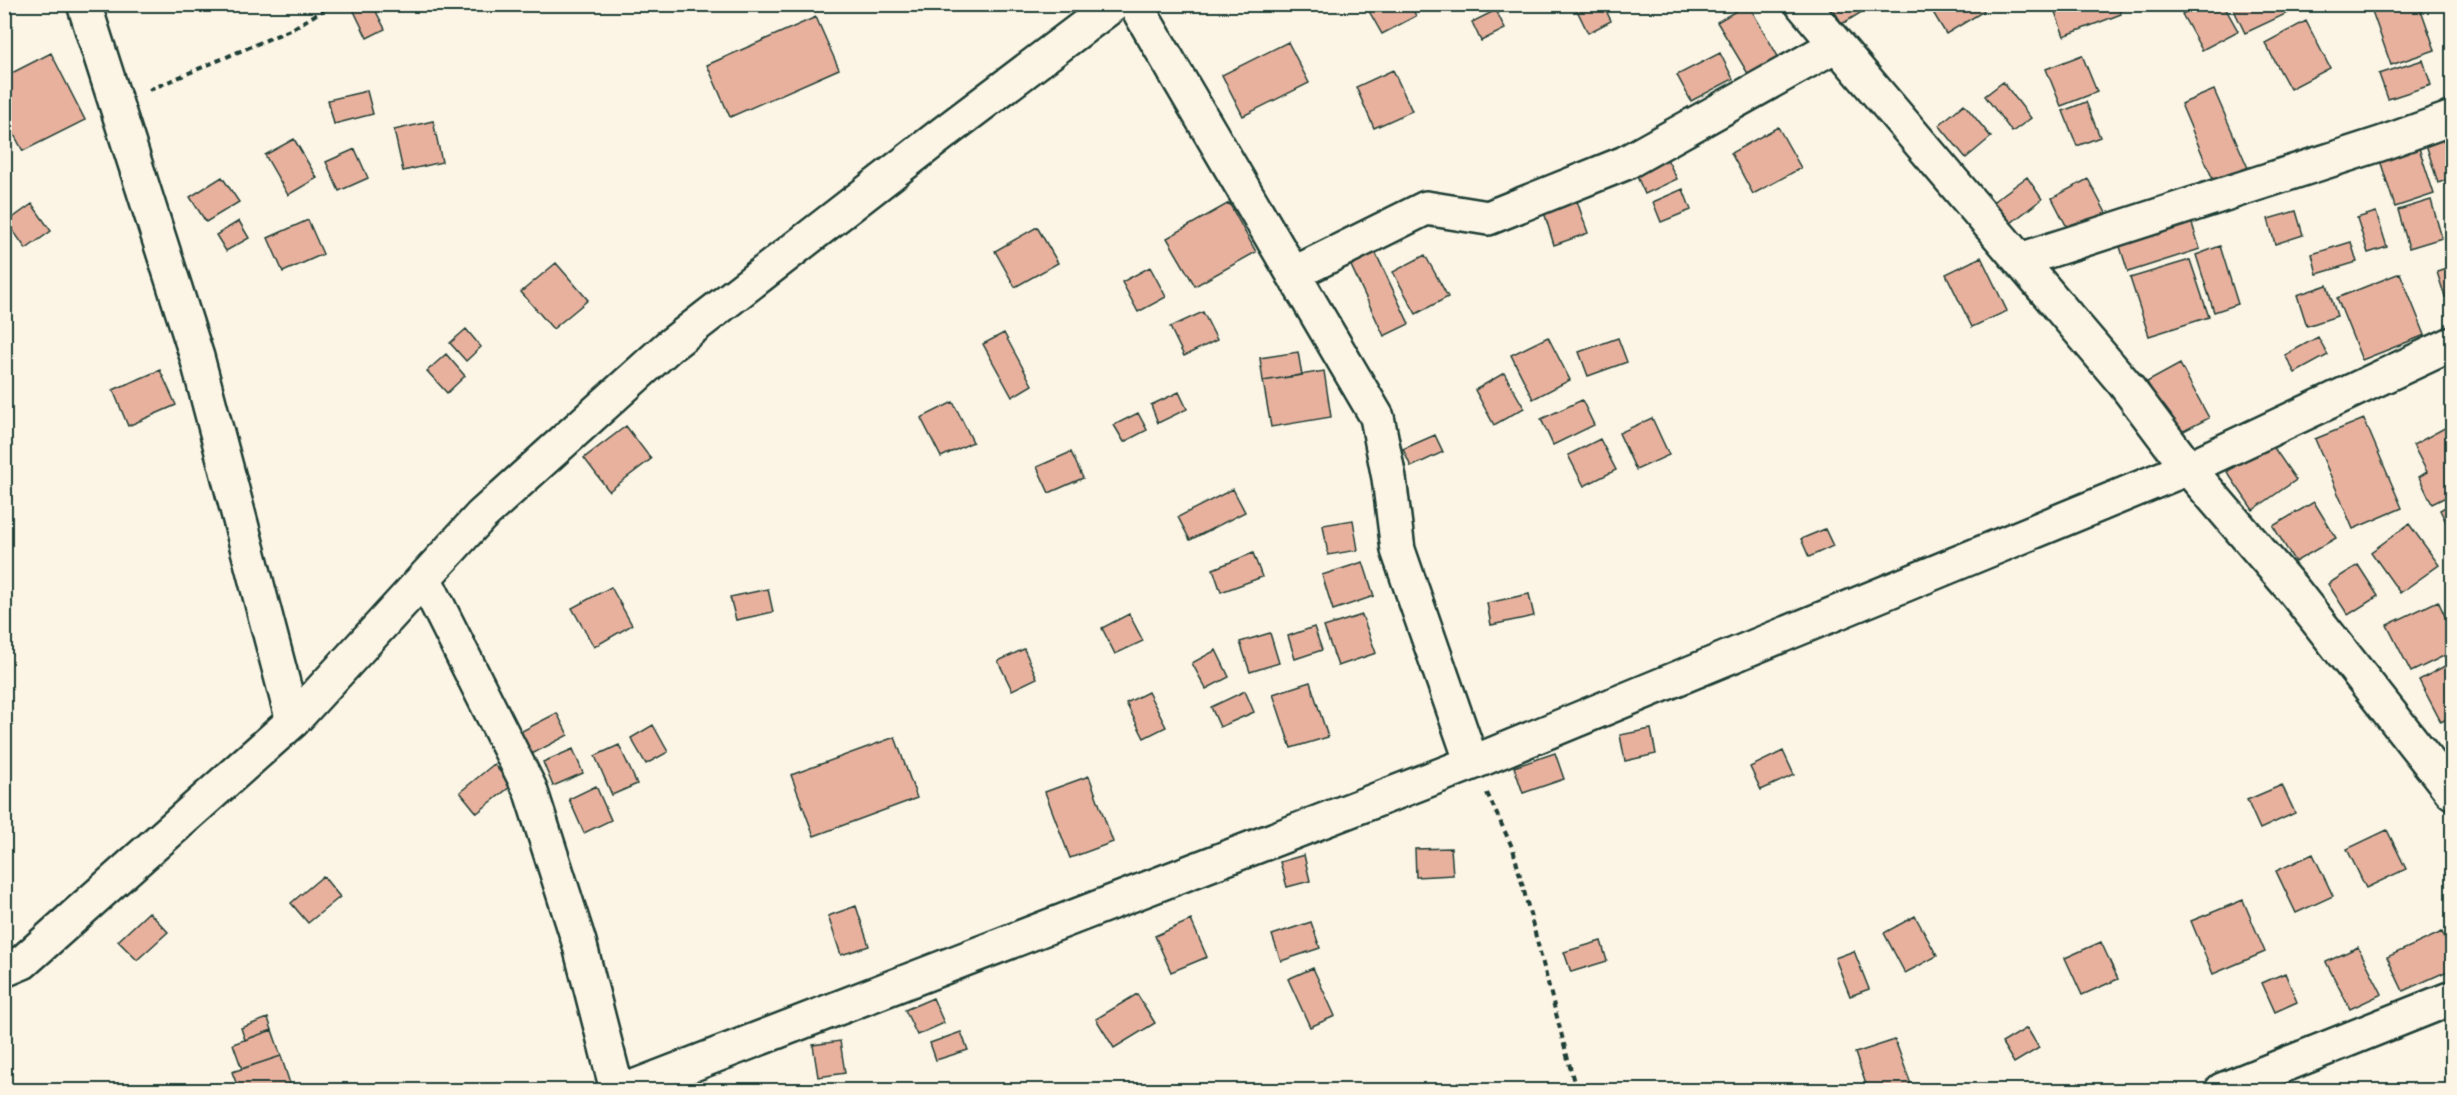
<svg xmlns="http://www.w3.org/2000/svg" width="2457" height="1095" viewBox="0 0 2457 1095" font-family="Sriracha,sans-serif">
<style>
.building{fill:#e8b19e;stroke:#1f3d34;stroke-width:1.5}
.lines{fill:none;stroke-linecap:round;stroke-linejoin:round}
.minor-casing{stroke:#1f3d34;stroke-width:38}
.path{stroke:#1f3d34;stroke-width:4;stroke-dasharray:6 4.5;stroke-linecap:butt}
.minor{stroke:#fcf5e5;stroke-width:33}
</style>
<rect width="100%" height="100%" fill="#fcf5e5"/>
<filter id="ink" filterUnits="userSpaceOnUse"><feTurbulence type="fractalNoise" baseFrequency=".0167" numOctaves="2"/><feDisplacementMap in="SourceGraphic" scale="12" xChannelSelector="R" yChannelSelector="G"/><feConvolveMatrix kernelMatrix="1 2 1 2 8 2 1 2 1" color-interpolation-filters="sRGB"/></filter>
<g filter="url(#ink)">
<path class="building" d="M361 4H372L385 29 367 38 353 9Z
M1365 4H1410L1416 16 1382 34Z
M1574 4H1603L1611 21 1588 33Z
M1748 4 1780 60 1750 77 1717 22Z
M1830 4H1875L1842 24Z
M1928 4H1980L1984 11 1946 34Z
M2052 4H2117L2121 14 2064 36Z
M2199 4H2223L2238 31 2202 50 2182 14Z
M2231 4H2289L2292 11 2245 33Z
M2389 4H2419L2435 50 2391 65 2372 11Z
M1496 10 1505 29 1481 41 1472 22Z
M816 17 839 69 730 117 707 65Z
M2306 21 2330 68 2290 89 2265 43Z
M1288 42 1309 83 1243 116 1222 75Z
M51 53 85 120 23 151 4 116V77Z
M1720 53 1733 79 1691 101 1677 75Z
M2082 55 2097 92 2061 106 2046 69Z
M2423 60 2431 85 2388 99 2379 74Z
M1393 70 1412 111 1374 128 1356 87Z
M2003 82 2031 118 2012 132 1985 96Z
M2214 90 2248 168 2214 182 2181 104Z
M367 91 373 114 334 124 328 100Z
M2086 102 2100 137 2077 146 2063 111Z
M1964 104 1991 137 1966 158 1939 125Z
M433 121 442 162 403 171 394 130Z
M1778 127 1801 168 1753 194 1731 153Z
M2446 135 2452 154V178L2438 183 2425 141Z
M294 139 317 178 288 195 265 155Z
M2417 142 2434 194 2395 207 2378 154Z
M355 149 368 178 339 191 326 162Z
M1665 155 1677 179 1645 194 1634 170Z
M222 177 239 202 206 222 190 197Z
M2027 177 2042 199 2007 226 1990 204Z
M2088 179 2106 213 2070 233 2052 198Z
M1683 189 1691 210 1661 222 1653 202Z
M2431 200 2442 238 2409 248 2398 210Z
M1577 201 1588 233 1554 245 1544 212Z
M1229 203 1256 252 1195 286 1167 238Z
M32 204 51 231 26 249 7 222Z
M2296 211 2303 235 2275 244 2268 219Z
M2376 212 2387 247 2368 253 2357 218Z
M2189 214 2200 249 2128 272 2117 237Z
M308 220 323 254 283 272 268 238Z
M239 221 249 238 226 251 216 235Z
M1037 227 1058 263 1015 287 995 251Z
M2351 242 2357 262 2317 274 2312 254Z
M1371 243 1409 324 1384 336 1346 255Z
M2220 246 2238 304 2214 312 2196 255Z
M1425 255 1448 297 1416 314 1393 272Z
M1981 257 2007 311 1972 327 1946 274Z
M2190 260 2209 317 2149 336 2130 278Z
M556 263 588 300 553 329 521 292Z
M1150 267 1166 297 1138 312 1122 282Z
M2452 267V295L2445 297 2437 272Z
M2400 273 2425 335 2362 360 2337 298Z
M2327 285 2337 316 2307 326 2297 295Z
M1203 312 1217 340 1184 356 1170 327Z
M466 329 481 347 466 361 450 343Z
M1004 333 1032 385 1012 397 983 344Z
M1548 337 1570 380 1533 399 1511 355Z
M2318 337 2328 355 2295 373 2285 355Z
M1618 338 1627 362 1588 376 1579 352Z
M1298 352 1302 375 1263 381 1260 358Z
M446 354 465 376 447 393 427 371Z
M2180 364 2209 418 2176 435 2147 382Z
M160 370 176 405 128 426 113 390Z
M1324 371 1331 417 1271 427 1263 381Z
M1504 373 1524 408 1494 425 1475 390Z
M1179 392 1187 409 1158 423 1151 405Z
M1582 400 1594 425 1553 445 1541 419Z
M953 402 973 442 941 457 921 418Z
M1138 413 1147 430 1124 442 1114 425Z
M1652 418 1669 455 1636 470 1619 433Z
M2364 419 2402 508 2353 529 2315 439Z
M2450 425 2452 430V494L2432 504 2419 477 2427 472 2413 445Z
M626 426 651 459 609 491 584 458Z
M1435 435 1443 452 1411 467 1403 449Z
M1600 439 1616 470 1584 486 1568 455Z
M2270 442 2296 480 2253 510 2227 472Z
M1071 452 1083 478 1049 493 1037 467Z
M1233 489 1245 512 1190 540 1178 517Z
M2314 502 2336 538 2295 562 2273 526Z
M2452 503V534L2440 510Z
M1353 520 1358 550 1328 555 1323 525Z
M2409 524 2439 565 2400 593 2371 552Z
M1825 529 1833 546 1809 557 1801 539Z
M1253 553 1262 577 1221 592 1213 569Z
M1363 562 1374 596 1333 610 1322 575Z
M2358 565 2378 596 2348 615 2328 584Z
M611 587 632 625 594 647 572 608Z
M768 589 773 612 736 620 730 597Z
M1529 594 1534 616 1491 625 1487 603Z
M2438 601 2452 631V652L2411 672 2387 625Z
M1129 614 1143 641 1115 654 1102 628Z
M1362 615 1376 653 1338 666 1324 627Z
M1314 627 1322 650 1295 659 1288 636Z
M1270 633 1279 663 1250 672 1240 642Z
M1024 649 1037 678 1012 690 998 661Z
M1216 650 1229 677 1206 689 1192 663Z
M2452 662V716L2441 722 2419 680Z
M1310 682 1328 737 1291 748 1273 694Z
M1245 691 1254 712 1220 727 1211 707Z
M1148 692 1166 727 1144 738 1126 703Z
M557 713 568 735 532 754 520 732Z
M653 725 668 752 646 764 631 738Z
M1651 729 1656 754 1625 761 1620 735Z
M895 737 917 798 814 836 791 775Z
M619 745 637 784 612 795 595 756Z
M573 749 583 773 553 786 543 762Z
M1783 751 1794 775 1761 790 1750 767Z
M1555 753 1564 779 1523 793 1514 767Z
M494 764 511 786 477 813 460 792Z
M1089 776 1113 842 1070 858 1045 792Z
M2282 785 2295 813 2260 829 2247 800Z
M596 786 611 820 584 833 569 799Z
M2387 830 2406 869 2366 888 2347 849Z
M1451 848 1453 875 1416 877 1415 849Z
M2313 854 2333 896 2296 913 2276 871Z
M1304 855 1310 881 1287 887 1280 862Z
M323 876 340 897 308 923 291 903Z
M2243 900 2265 952 2213 974 2191 921Z
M856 906 869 946 841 955 828 916Z
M149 912 168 932 137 960 118 941Z
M1915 916 1937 956 1905 973 1884 933Z
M1191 920 1207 957 1171 972 1155 936Z
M1311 922 1320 948 1281 961 1272 935Z
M2442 932 2452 954V969L2403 991 2387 957Z
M1601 941 1607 961 1571 972 1564 952Z
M2101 942 2118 979 2082 995 2065 958Z
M2358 947 2382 994 2350 1009 2326 962Z
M1854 951 1869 989 1850 996 1835 958Z
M1313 968 1335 1016 1310 1027 1288 979Z
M2285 973 2297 1002 2275 1012 2262 983Z
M1137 994 1155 1023 1114 1048 1096 1019Z
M933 998 944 1023 917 1035 905 1010Z
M268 1018 272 1030 245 1040 241 1028Z
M2027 1028 2039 1048 2014 1063 2002 1043Z
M272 1030 281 1056 242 1069 233 1044Z
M961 1032 968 1050 936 1060 930 1043Z
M1895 1040 1913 1090H1868L1855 1053Z
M840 1041 845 1073 818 1077 813 1045Z
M281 1056 292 1090H239L232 1072Z"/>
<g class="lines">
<g class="minor-casing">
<path id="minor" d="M1135 4 1377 417 1389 478 1398 550 1472 763
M1802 4 2124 383 2188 468 2294 591 2452 792
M2020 260 2380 144 2452 118
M1293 274 1426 208 1488 218 1625 163 1836 45
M424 578 530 789 579 942 617 1090
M293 721 481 516 668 347 941 135 1114 4
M4 970 23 962 293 721 197 357 84 4
M626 1090 1472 763 2188 468 2452 344
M2222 1090 2452 998"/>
</g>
<path class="path" d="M149 90 292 29 333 4
M1487 793 1513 849 1576 1090"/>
<use href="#minor" class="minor"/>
</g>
</g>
<rect width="2457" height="1095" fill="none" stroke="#fcf5e5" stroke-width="24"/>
<rect x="12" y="12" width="2433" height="1071" fill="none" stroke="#1f3d34" stroke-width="2" filter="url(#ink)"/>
</svg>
